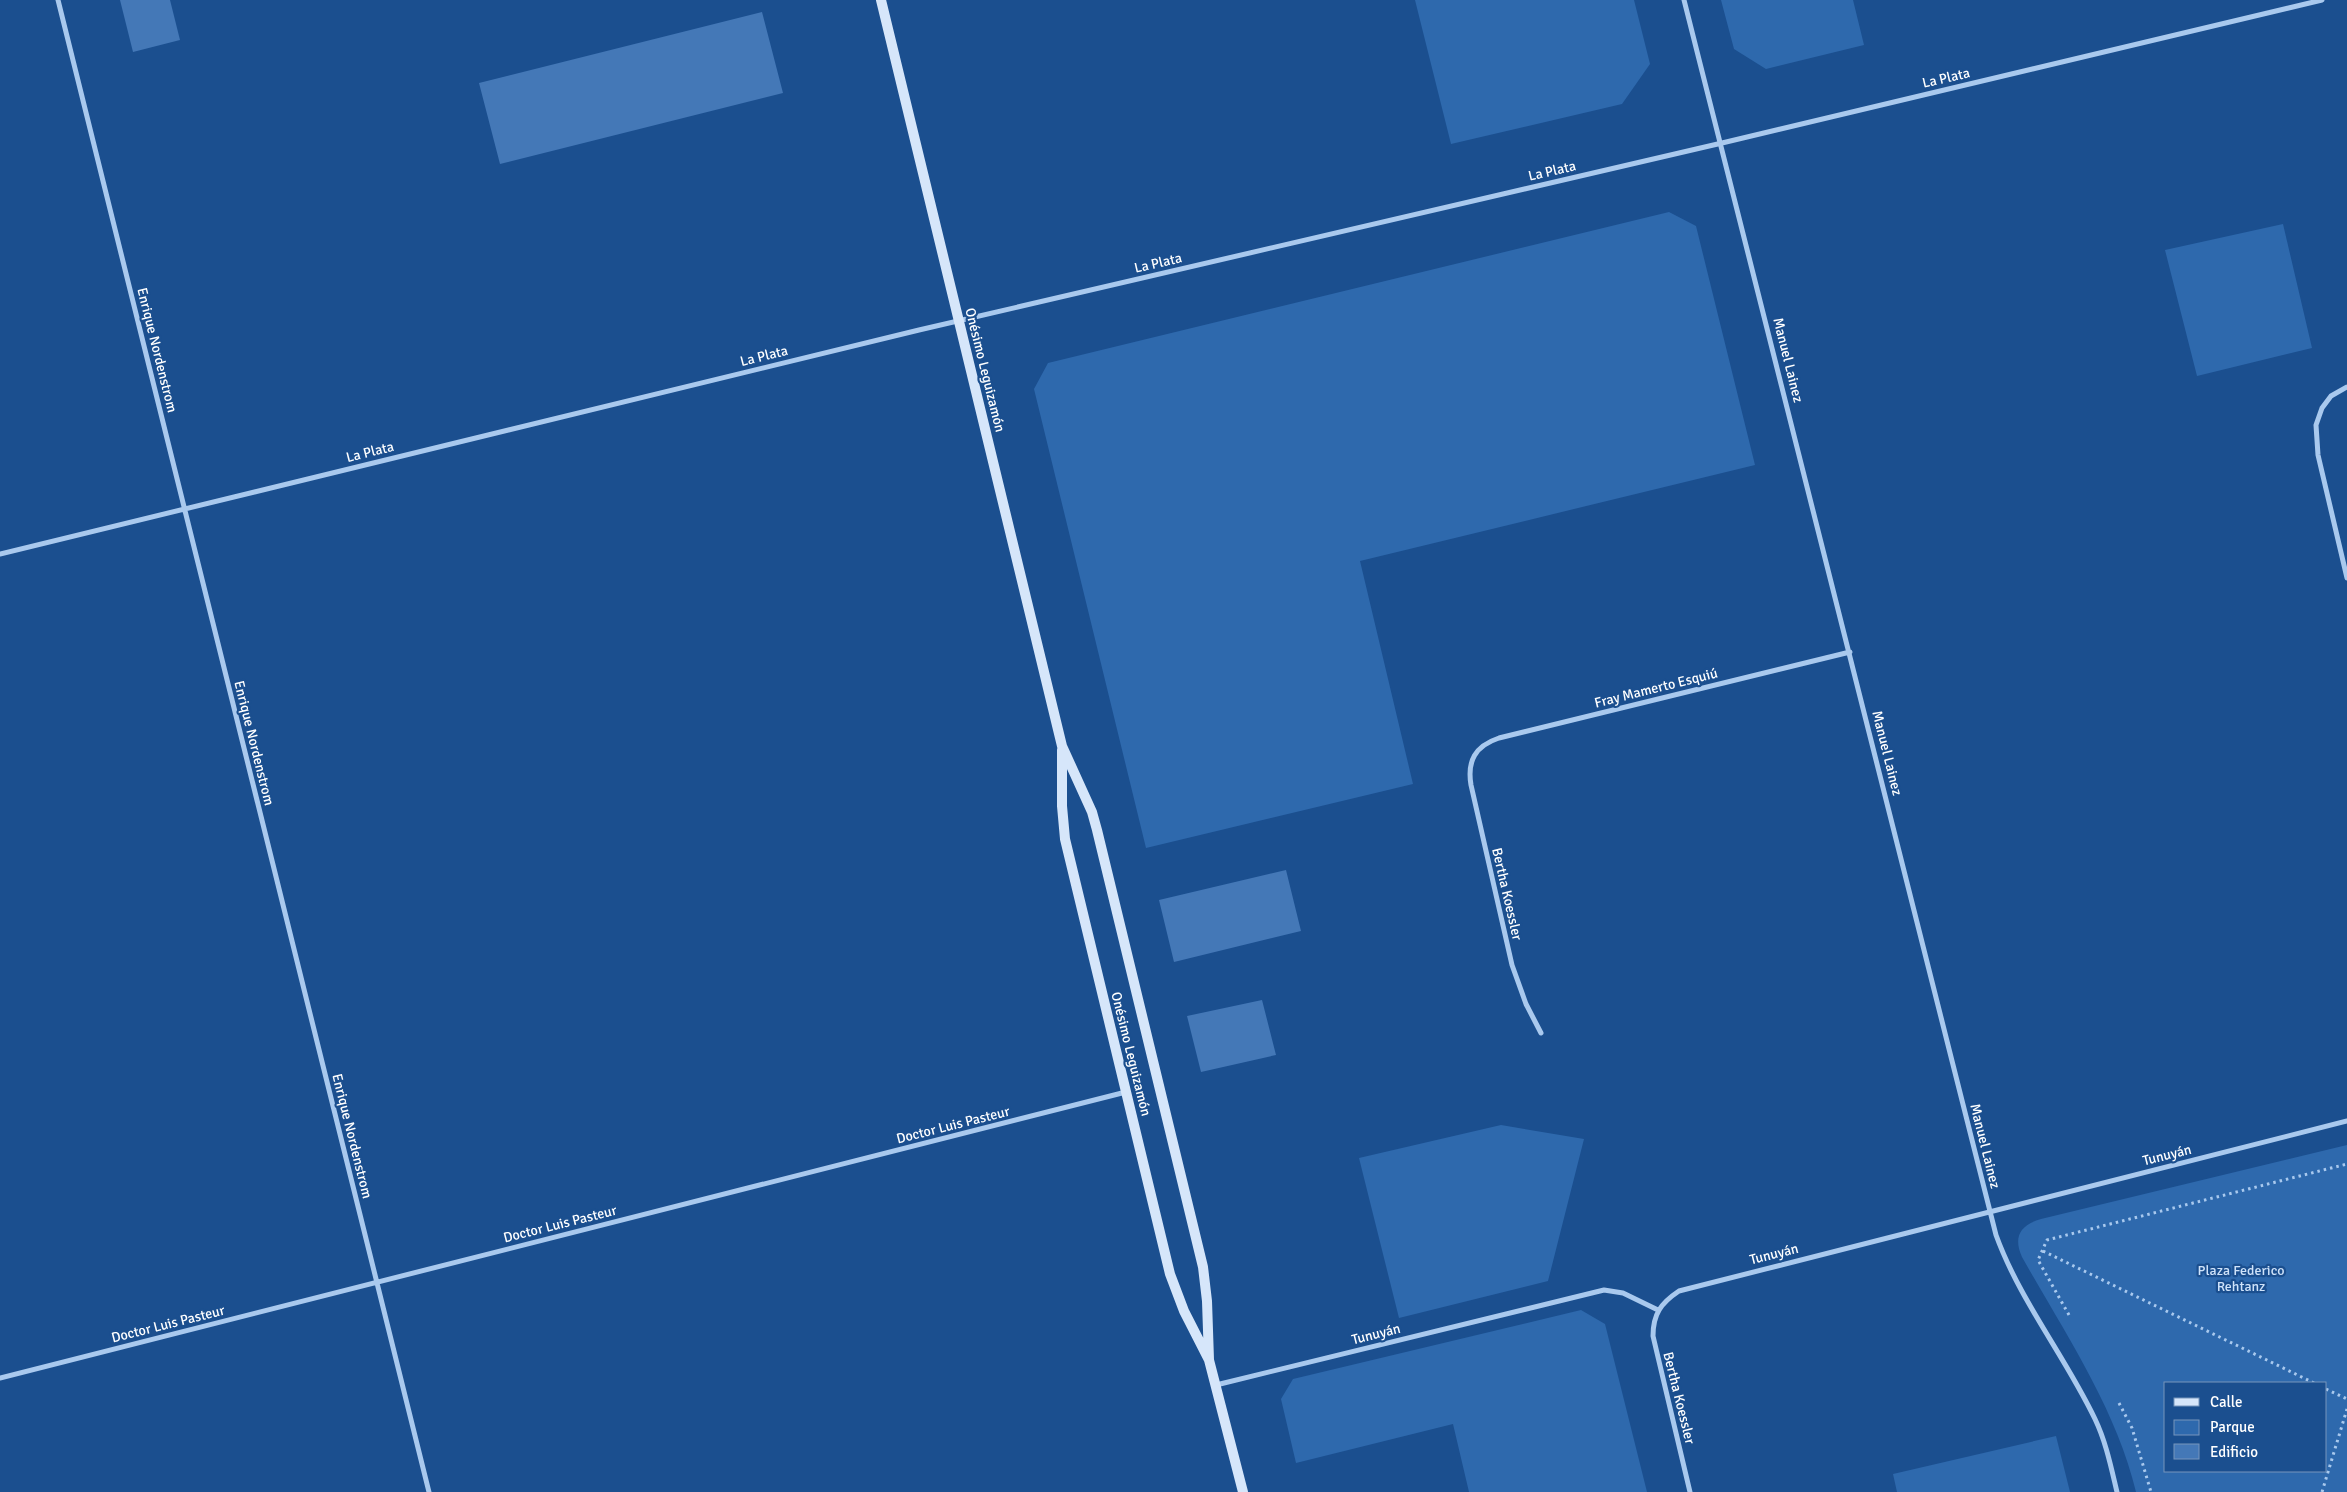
<svg xmlns="http://www.w3.org/2000/svg" width="2347" height="1492" viewBox="0 0 2347 1492" font-family="Signika,sans-serif">
<style>
.green{fill:#2e69ad;fill-rule:evenodd}
.building{fill:#4478b7}
.lines{fill:none;stroke-linecap:round;stroke-linejoin:round}
.path{stroke:#a9c9ee;stroke-width:3;stroke-dasharray:2.5 4;stroke-linecap:butt}
.street{stroke:#a9c9ee;stroke-width:5}
.secondary{stroke:#d6e6fa;stroke-width:10}
.labels{text-anchor:middle;dominant-baseline:central;stroke-width:4.5;stroke-linejoin:round;paint-order:stroke}
.street-label{font-size:14px;fill:#fff;stroke:#1b4f8f}
.park-label{font-size:14px;fill:#cfe3fa;stroke:#1b4f8f}
</style>
<rect width="100%" height="100%" fill="#1b4f8f"/>
<path class="green" d="M1415 0H1634L1650 64 1622 104 1451 144Z
M1721 0H1853L1864 45 1766 69 1734 49Z
M1669 212 1696 226 1755 465 1360 561 1413 784 1146 848 1034 389 1048 363Z
M2283 224 2312 348 2197 376 2165 250Z
M1501 1125 1584 1139 1548 1281 1399 1318 1359 1158Z
M2347 1145V1492H2136C2116 1408 2064 1332 2022 1257 2013 1237 2020 1225 2041 1219ZM2166 1383H2326V1471H2166Z
M1581 1310 1605 1324 1647 1492H1469L1453 1424 1296 1463 1281 1399 1293 1379Z
M2056 1436 2070 1492H1897L1893 1474Z"/>
<path class="building" d="M120 0H170L180 40 133 52Z
M762 12 783 93 500 164 479 83Z
M1286 870 1301 931 1174 962 1159 900Z
M1262 1000 1276 1055 1201 1072 1187 1016Z"/>
<g class="lines">
<path class="path" d="M2043 1251 2314 1383
M2069 1315 2038 1260 2047 1240 2347 1164
M2326 1389 2347 1399
M2119 1403 2132 1428 2151 1492
M2322 1492 2347 1409"/>
<path class="street" d="M58 0 429 1492
M1684 0 1996 1235C2020 1301 2065 1356 2095 1419 2106 1442 2111 1467 2117 1492
M2347 387 2331 396 2322 408 2316 425 2318 455 2347 578
M0 554 919 330 1722 143 2322 0
M1541 1033 1526 1004 1512 965 1471 785C1467 761 1475 746 1499 738L1850 652
M0 1378 1126 1092
M1216 1385 1604 1290 1623 1293 1658 1310
M1690 1492 1653 1336C1653 1314 1661 1303 1679 1291L2347 1121"/>
<path class="secondary" d="M881 0 1062 746 1092 812 1097 830 1203 1267 1207 1301 1209 1360
M1062 750V806L1065 839 1170 1274 1184 1311 1209 1360 1243 1492"/>
</g>
<g class="labels">
<g class="street-label">
<text transform="translate(1946 78) rotate(-13)">La Plata</text>
<text transform="translate(1552 171) rotate(-13)">La Plata</text>
<text transform="translate(1158 263) rotate(-13)">La Plata</text>
<text transform="translate(157 350) rotate(76)">Enrique Nordenstrom</text>
<text transform="translate(764 356) rotate(-14)">La Plata</text>
<text transform="translate(1788 360) rotate(76)">Manuel Lainez</text>
<text transform="translate(985 370) rotate(76)">Onésimo Leguizamón</text>
<text transform="translate(370 452) rotate(-14)">La Plata</text>
<text transform="translate(1656 688) rotate(-14)">Fray Mamerto Esquiú</text>
<text transform="translate(254 743) rotate(76)">Enrique Nordenstrom</text>
<text transform="translate(1887 753) rotate(76)">Manuel Lainez</text>
<text transform="translate(1507 894) rotate(77)">Bertha Koessler</text>
<text transform="translate(1131 1054) rotate(76)">Onésimo Leguizamón</text>
<text transform="translate(953 1125) rotate(-14)">Doctor Luis Pasteur</text>
<text transform="translate(352 1136) rotate(76)">Enrique Nordenstrom</text>
<text transform="translate(1985 1146) rotate(76)">Manuel Lainez</text>
<text transform="translate(2167 1155) rotate(-14)">Tunuyán</text>
<text transform="translate(560 1224) rotate(-14)">Doctor Luis Pasteur</text>
<text transform="translate(1774 1254) rotate(-14)">Tunuyán</text>
<text transform="translate(168 1324) rotate(-14)">Doctor Luis Pasteur</text>
<text transform="translate(1376 1334) rotate(-14)">Tunuyán</text>
<text transform="translate(1679 1398) rotate(76)">Bertha Koessler</text>
</g>
<g class="park-label">
<text x="2241" y="1270">Plaza Federico<tspan x="2241" dy="16">Rehtanz</tspan></text>
</g>
</g>
<rect x="2164" y="1382" width="162" height="90" fill="#1b4f8f" stroke="#7695bc"/>
<rect x="2174" y="1398" width="25" height="8" fill="#d6e6fa" stroke="#7695bc"/>
<text x="2210" y="1407" font-size="15" fill="#ffffff">Calle</text>
<rect x="2174" y="1420" width="25" height="15" fill="#2e69ad" stroke="#7695bc"/>
<text x="2210" y="1432" font-size="15" fill="#ffffff">Parque</text>
<rect x="2174" y="1444" width="25" height="15" fill="#4478b7" stroke="#7695bc"/>
<text x="2210" y="1457" font-size="15" fill="#ffffff">Edificio</text>
</svg>
